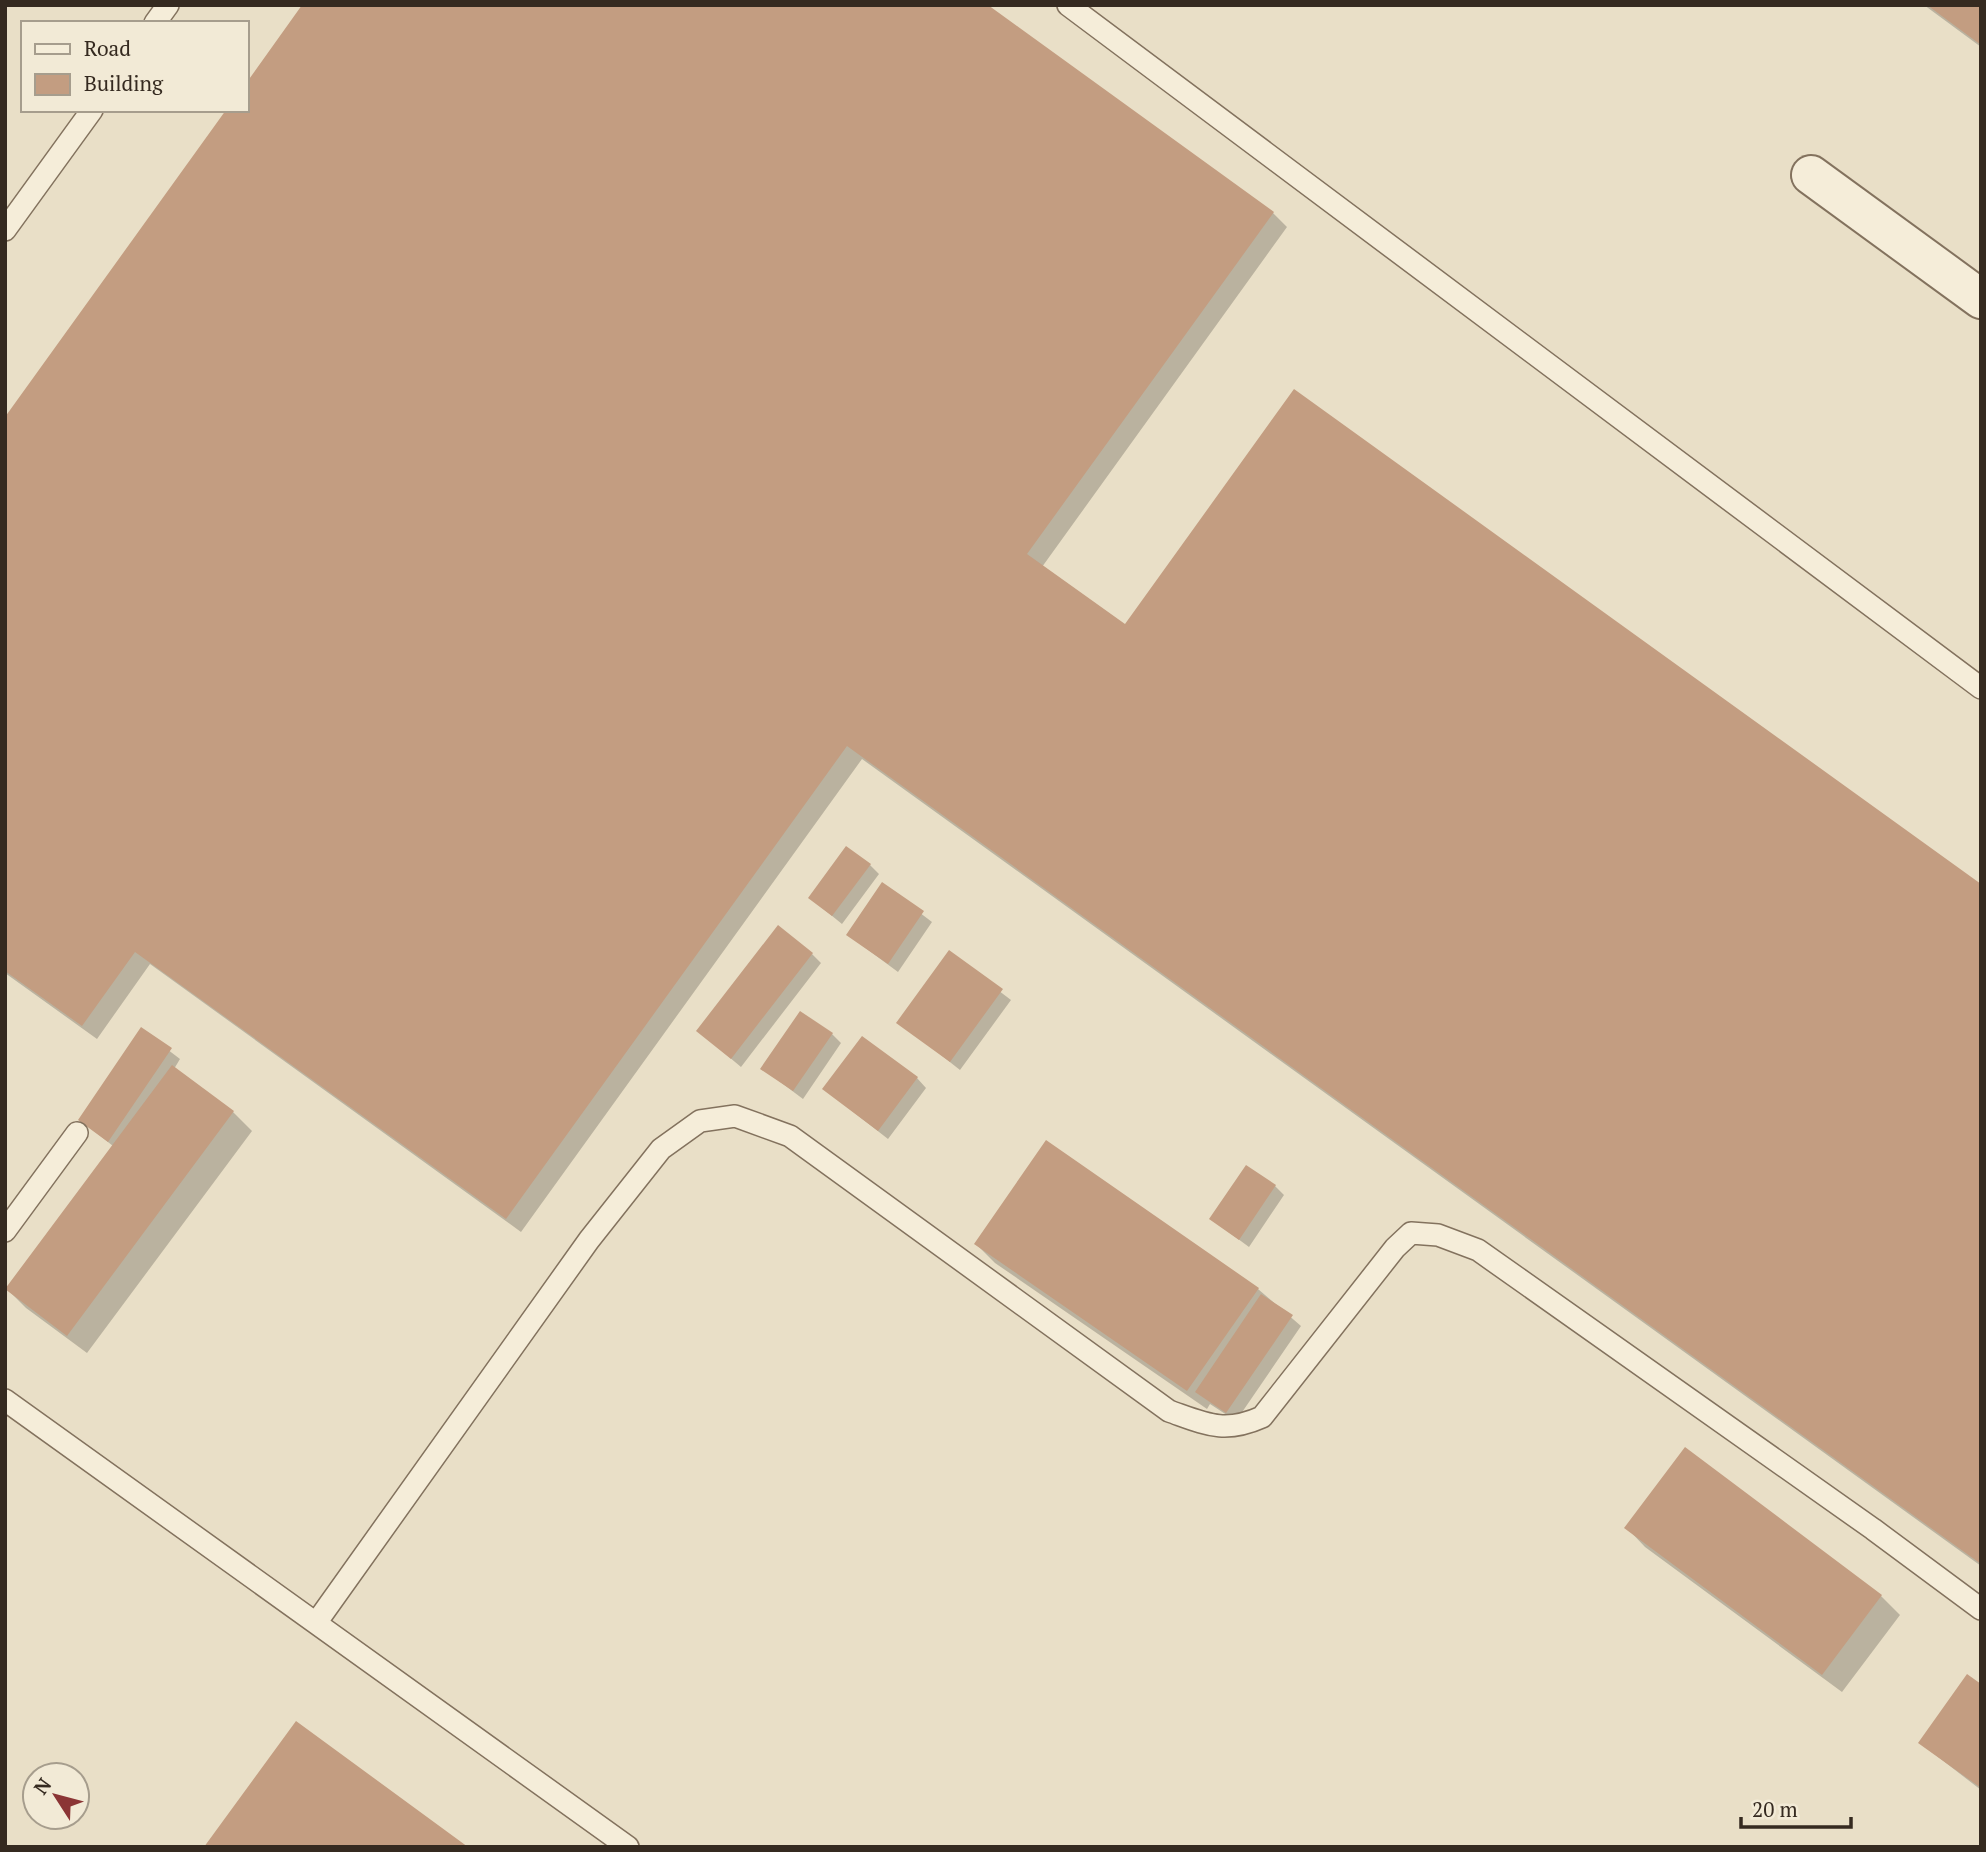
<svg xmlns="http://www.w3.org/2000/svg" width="1986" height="1852" viewBox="0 0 1986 1852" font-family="'PT Serif',serif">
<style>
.shadow{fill:#0003}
.building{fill:#c39d81}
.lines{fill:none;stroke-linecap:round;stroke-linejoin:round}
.service-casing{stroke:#83725e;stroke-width:24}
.minor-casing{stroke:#83725e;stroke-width:42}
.service{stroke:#f5edd9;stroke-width:21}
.minor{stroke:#f5edd9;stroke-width:38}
</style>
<rect width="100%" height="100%" fill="#e9dfc7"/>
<path class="shadow" d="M304 5 1273 213 1287 227 1042 567 1125 626 1981 886V1566L862 759 521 1232 150 964 97 1039 5 973V420L247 110V85Z
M1924 5H1981V47Z
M870 865 879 874 842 924 810 898Z
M882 884 932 922 898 972 848 935Z
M949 953 1011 1000 960 1070 899 1022Z
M812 954 821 963 741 1067 698 1031Z
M142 1030 180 1059 174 1069 233 1112 252 1131 87 1353 26 1308 7 1289 113 1146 80 1120Z
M832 1034 841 1043 803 1099 763 1069Z
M917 1078 926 1088 888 1139 824 1089Z
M1275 1186 1284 1195 1249 1247 1211 1219Z
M976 1244 1258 1289 1301 1326 1236 1421 1210 1404 1207 1409 995 1263Z
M1627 1528 1881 1596 1900 1615 1842 1692 1645 1547Z
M1981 1686V1790L1920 1743Z"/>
<path class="building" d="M302 5H988L1274 212 1027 554 1125 624 1294 389 1981 884V1564L847 746 506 1219 135 952 82 1026 5 971V417L226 110H247V82Z
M1927 5H1981V45Z
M846 846 871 864 832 916 808 898Z
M882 882 924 911 888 964 846 935Z
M778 925 813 953 731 1059 696 1031Z
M949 950 1003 989 950 1062 896 1023Z
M800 1011 833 1033 793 1091 760 1069Z
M141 1027 172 1048 108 1142 78 1120Z
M862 1036 918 1077 878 1131 822 1089Z
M172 1065 234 1111 67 1336 5 1289Z
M1046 1140 1259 1288 1187 1391 974 1244Z
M1246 1165 1276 1185 1239 1240 1209 1219Z
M1261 1294 1293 1315 1226 1413 1195 1392Z
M1685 1447 1882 1595 1822 1675 1624 1528Z
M1967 1674 1981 1684V1788L1918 1743Z
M296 1721 468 1847H204Z"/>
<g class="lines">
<g class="service-casing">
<path id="service" d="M1068 5 1981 688
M155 23 168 5
M5 230 92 110
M5 1231 77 1133
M5 1400 628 1847
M316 1623 589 1240 661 1149 700 1121 735 1116 790 1136 1169 1411C1206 1424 1224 1434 1262 1417L1395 1248 1411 1233 1438 1235 1478 1250 1873 1529 1981 1609"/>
</g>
<g class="minor-casing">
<path id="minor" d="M1811 175 1981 299"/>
</g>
<use href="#service" class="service"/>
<use href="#minor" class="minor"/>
</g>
<rect width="1986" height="1852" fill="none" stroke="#352a20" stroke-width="14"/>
<rect x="21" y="21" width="228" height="91" fill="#f2ead6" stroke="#a69d8d" stroke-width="2"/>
<rect x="35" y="44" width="35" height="10" fill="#f5edd9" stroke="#a69d8d" stroke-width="2"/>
<text x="84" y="56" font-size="21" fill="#352a20">Road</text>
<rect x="35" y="74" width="35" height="21" fill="#c39d81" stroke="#a69d8d" stroke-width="2"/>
<text x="84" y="91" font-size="21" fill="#352a20">Building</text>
<g transform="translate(56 1796) rotate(306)"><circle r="33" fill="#f2ead6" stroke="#a69d8d" stroke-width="2"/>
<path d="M0-5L12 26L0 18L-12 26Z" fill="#8b3535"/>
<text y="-10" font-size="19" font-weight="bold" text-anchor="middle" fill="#352a20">N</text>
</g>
<path d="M1741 1817v10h110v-10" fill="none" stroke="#352a20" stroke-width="3.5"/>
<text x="1752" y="1817" font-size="21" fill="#352a20" stroke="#f2ead6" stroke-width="5" paint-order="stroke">20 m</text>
</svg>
